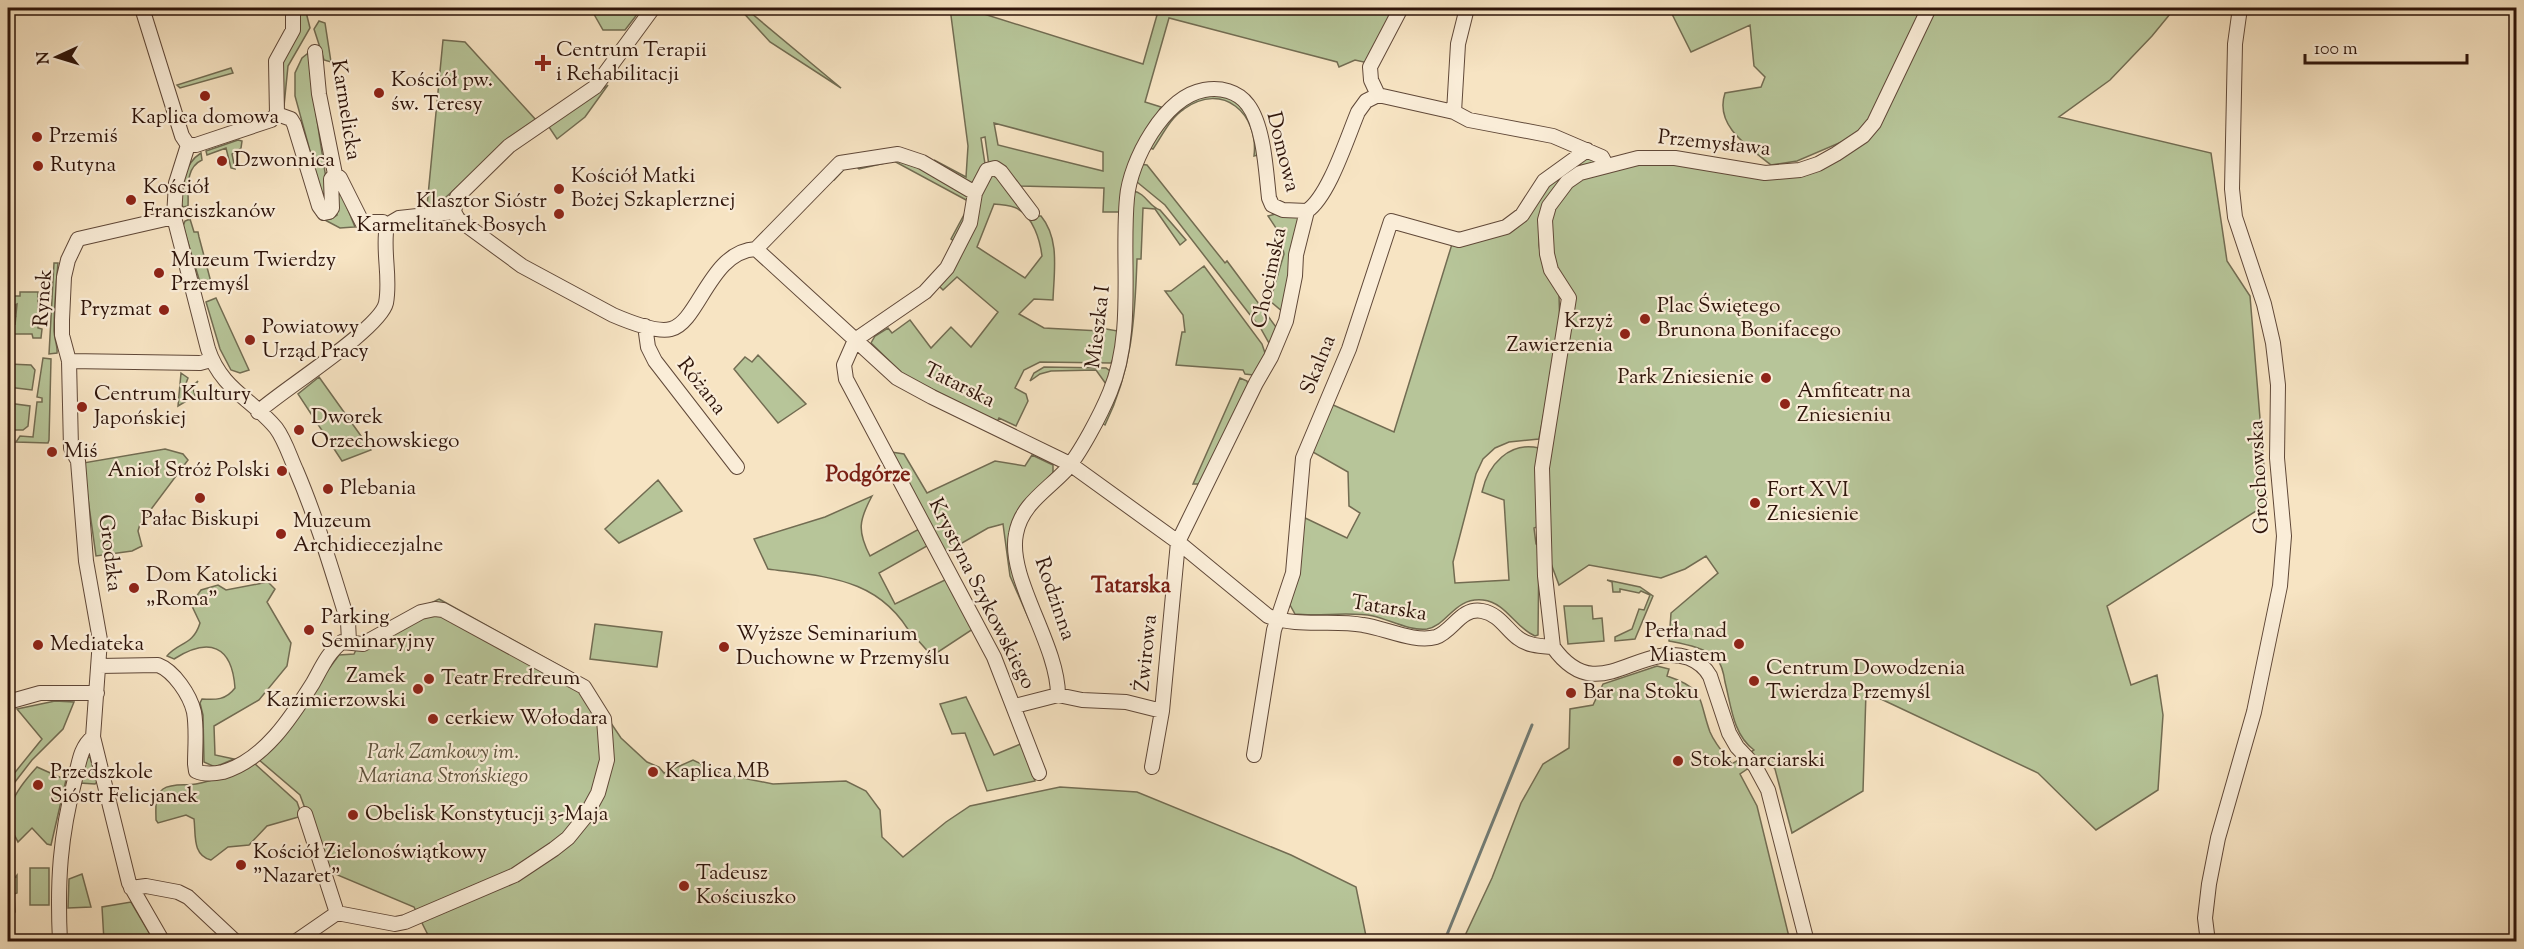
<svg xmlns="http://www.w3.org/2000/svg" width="2524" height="949" viewBox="0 0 2524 949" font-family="'Sorts Mill Goudy',serif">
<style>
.green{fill:#b7c599;stroke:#726c52;stroke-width:1.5;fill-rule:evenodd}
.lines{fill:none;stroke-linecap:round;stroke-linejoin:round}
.stream{stroke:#717a73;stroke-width:3}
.minor-casing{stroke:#604838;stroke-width:16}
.minor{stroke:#faedd8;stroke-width:14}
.poi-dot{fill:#8f2418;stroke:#faedd8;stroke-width:2}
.labels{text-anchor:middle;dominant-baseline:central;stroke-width:4.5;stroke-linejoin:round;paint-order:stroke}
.poi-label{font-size:21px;fill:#2e140a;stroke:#faedd8;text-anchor:start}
.street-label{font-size:21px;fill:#2e140a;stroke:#faedd8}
.park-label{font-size:21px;font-style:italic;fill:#5e523c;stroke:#faedd8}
.neighbourhood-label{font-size:22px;font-weight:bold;fill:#7a1f14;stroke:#faedd8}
</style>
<rect width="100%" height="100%" fill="#f7e4c3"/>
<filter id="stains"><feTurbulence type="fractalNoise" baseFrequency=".00333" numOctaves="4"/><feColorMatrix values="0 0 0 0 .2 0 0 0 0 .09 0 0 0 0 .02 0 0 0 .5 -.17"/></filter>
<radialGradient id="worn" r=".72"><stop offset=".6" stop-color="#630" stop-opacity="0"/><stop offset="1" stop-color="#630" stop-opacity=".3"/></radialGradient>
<path class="green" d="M298 8H305L310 28 288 66 284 106H281V62Z
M594 8H642L625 30H603L591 9Z
M739 8H745L841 88 770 42Z
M950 8H965L1143 64 1157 15 1137 8H1397L1368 63 1355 60 1339 67 1337 62 1169 18 1145 102 1161 107 1131 160 1124 212H1103L1104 188 1019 186 989 166 985 137 981 138 985 164 975 185 950 175 934 160 966 177 968 146ZM994 123 1103 152V171L998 145Z
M1669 8H1922L1877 106 1858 135 1797 161 1771 165C1749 147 1714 126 1725 93L1761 87 1765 77 1754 66 1750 25 1691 52Z
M1929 8H2175L2152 36 2110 80 2059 117 2211 153 2227 261 2250 296 2267 504 2107 606 2131 685 2157 675 2163 715 2158 790 2096 830 2038 773 1866 692 1863 791 1792 833 1775 769 1765 757 1740 774 1757 806 1790 941 1462 942 1492 878 1521 803 1543 764 1569 748 1570 709 1593 705 1603 684 1657 666 1669 669 1667 676C1706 689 1698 699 1710 732 1715 744 1724 754 1732 764L1754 750C1733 735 1731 705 1725 682 1724 675 1722 665 1717 659 1707 648 1684 644 1669 641L1671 613 1718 573 1706 556 1685 569 1661 578 1589 565 1559 585 1543 542 1541 495 1568 299 1551 270 1545 220 1567 182 1638 158 1800 170 1863 136Z
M319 21 325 23 331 62 324 60 314 29Z
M443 40 465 42 536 120 508 142 437 205 427 206Z
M307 54H310C312 103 323 151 329 201L325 206 295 96V73L302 58Z
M231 68 233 73 180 88 177 85Z
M608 85 585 117 557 139 547 124 573 110Z
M1199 93 1231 96 1252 116 1258 155 1254 156C1259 114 1223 81 1184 109 1170 118 1162 136 1153 149L1147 147 1159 127Z
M238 140 242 141 241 148 232 154 235 169 231 168 226 148 207 155 206 151Z
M201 153 202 160C184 168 189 192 188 206L183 207C174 193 186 162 201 153Z
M899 157 960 187 968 194 970 210 957 243 951 239 966 211 968 201 894 161 859 169 851 162 834 180 832 177C844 156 878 159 899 157Z
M1591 157 1596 161 1574 171 1540 219 1539 245 1541 258 1559 295 1560 329 1539 439 1509 442 1495 448 1483 459 1476 474 1453 562 1455 583 1509 580 1504 500 1482 492C1488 465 1509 441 1539 448L1537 527 1534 528 1536 544 1539 545 1538 635 1535 636C1514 627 1507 603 1483 600 1454 597 1447 626 1427 629 1410 631 1390 620 1373 616 1348 611 1320 617 1295 614L1290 605 1302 548 1301 516 1347 538 1360 513 1349 506 1348 472 1311 451 1331 404 1394 432 1452 244 1510 229 1539 191 1581 160Z
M1138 164 1147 165 1225 263 1227 261 1279 331 1273 344 1269 343 1261 329 1165 205 1137 182Z
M992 171 1031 216H1041C1060 239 1054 271 1053 300L1034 299 1019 314 1044 328 1100 331V328L1118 331 1115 355 1111 363 1040 362 1024 370 1015 388 1026 394 1028 401 1016 426 999 418 997 422 904 375 871 343 875 336 888 328 892 333 910 320 931 348 951 327 971 347 998 312 957 277 943 290 938 285 980 190ZM994 204C1001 205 1012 205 1018 209 1033 217 1040 240 1042 256L1025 278 977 247Z
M336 180 355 227H354L340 228 323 219H331L337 215Z
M1133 191C1146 193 1149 207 1160 210L1186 240 1180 245 1155 209 1143 208 1141 259H1137C1135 319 1132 370 1105 425L1102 423 1112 400Z
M1283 212 1299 213 1283 312 1270 301 1284 254 1280 234 1268 216Z
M190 219 194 232H198L199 237 212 286 202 289 183 226 185 221Z
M54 263H58C56 286 54 307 54 330 54 338 58 347 57 353L49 354Z
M1204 266 1262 344 1266 356 1253 375 1245 374 1243 370 1176 365 1182 332H1185L1183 315 1165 291H1171Z
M20 292H38V328L42 329 41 338H33L32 334H8V318L9 325 10 318H14L15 325 17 304 15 305 16 316H8V296H20Z
M216 298 249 370 240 373 231 370 220 349 206 302Z
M758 355 806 404 778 423 734 369 745 357 752 362Z
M43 358 51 359 49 440 48 443 16 442 20 436 33 437 37 402H42V398L37 397Z
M9 364 31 365 35 370 32 390 8 387Z
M1044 367 1106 368 1110 371 1106 384 1096 370 1051 371 1040 374 1030 381 1034 373Z
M181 373 188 378 185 386 187 390 198 381 193 388 195 396 178 406Z
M319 377 371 450 342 461 298 394Z
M1240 378 1247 381 1248 385 1202 484H1193Z
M8 403 30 406 28 426 23 430H8Z
M165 449 183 454 188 460 140 524 138 531 142 546 132 551 96 556 83 463Z
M891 452 904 454 927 493 995 461 1025 466 1032 455 1053 465V473L1016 514 1031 624 1010 576 1003 524 988 528 943 554Z
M658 480 682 511 619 543 605 529Z
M872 496C859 520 857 531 870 556L919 529 927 546 879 573 895 604 947 579 973 629 932 656 915 637 913 638C881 578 828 577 768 569L754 539 825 517Z
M1607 580 1640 587 1653 596 1635 639 1615 641V637L1632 629 1639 609 1644 610 1650 595 1641 591 1639 593 1620 589V592H1613L1612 582Z
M268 582 275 589 267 602 291 643 287 666 259 700 214 726 215 755 234 759 215 767 204 762 203 715 200 703 202 699C216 700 226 700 235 688 232 645 209 637 174 659L167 656C178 642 193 646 200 623L191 604 201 590 218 585 226 590Z
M439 599 580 677 621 738 647 762 659 767 664 773 693 760 722 774 773 784 846 781 866 791 880 810 882 837 903 857 946 822 970 806 1060 787 1137 792 1291 855 1356 887 1367 941H431L414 907 328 871 300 795 258 759 270 749 339 655 354 654 362 637Z
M1564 606H1592L1593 619 1602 618 1604 641 1568 644Z
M595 624 662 632 657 667 590 659Z
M966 697 994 755 1023 743 1035 781 987 791 965 733 952 734 940 704Z
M55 701 74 702 63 729 32 760 8 791V781L42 739 17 709Z
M90 757 97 782 95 784 80 783 83 773 86 772 83 769 87 758Z
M254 763 297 802 302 816 267 826 249 845 228 847 211 860C192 855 196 835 194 819L186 815 158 823 156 820C156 809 154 796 163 789 172 783 186 786 196 784 217 780 235 772 254 763Z
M37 767 66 780 51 845 47 844 32 828 18 842C0 811 15 791 37 767Z
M30 868H49V905H30Z
M82 874 91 907 68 908 69 879Z
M17 875V893L14 894 15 912 8 915V886Z
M131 902 154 941H104L102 907Z"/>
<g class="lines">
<path class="stream" d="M1444 942 1532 725"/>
<g class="minor-casing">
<path id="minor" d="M142 8 182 136 188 145
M315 52 319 94 335 174 340 178 362 222H383L387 225
M1378 95 1454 112 1469 120 1553 136 1602 157 1606 165
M1378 95 1371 80 1370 67 1401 8
M1454 112 1458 44 1467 8
M277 114 291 119 294 124 319 206 324 213 329 212 332 208 331 179 335 174
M277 114 276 61 293 30V8
M188 145 176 183 174 217 208 349C221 389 252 399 276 428 285 440 290 457 296 470 317 519 332 571 348 622L349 641
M188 145H196L271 120 277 114
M454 212 458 219 522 266 613 315C627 321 657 333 671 329 699 322 710 251 756 249L897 378 932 397 1070 464 1178 542 1268 616C1298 628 1332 619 1363 625 1385 628 1414 643 1436 637 1453 631 1461 607 1482 611 1499 614 1506 629 1518 638 1528 646 1541 646 1553 647
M454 212 457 197 509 146 595 87 653 8
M1032 213 1001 172 995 168 987 170 975 193 970 223 947 268 925 292 855 340 844 365 846 379 994 657 1039 773
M387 225 399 218 454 212
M756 249 840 163 898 154 922 162 975 193
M645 326 648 347 655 361 737 467
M69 361 200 363 211 360
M258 412C282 390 380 329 386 303 391 277 382 250 387 225
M99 666 158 665C174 671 190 695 194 712 197 729 195 748 195 764L196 771C205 775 214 774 223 772 264 760 291 718 313 683 321 669 328 652 342 642L363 644 421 612 435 609 443 610 584 687 604 719 607 760 598 793 585 817 568 838 554 849 515 875 405 922 395 924 337 913
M1058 695C1058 644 1007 578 1016 534 1021 505 1046 491 1065 471 1080 454 1101 414 1110 392 1135 333 1121 261 1127 198 1130 161 1164 97 1204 90 1220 87 1238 91 1248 105 1264 126 1266 172 1269 198L1272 205 1283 210 1307 211
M8 702 40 693H97
M1015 706 1058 695 1082 700 1126 702 1162 711
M1254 755 1274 630 1293 573 1303 458 1349 349 1391 221 1459 240 1506 227 1522 215 1544 181 1587 150
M1152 767 1162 711 1178 542 1256 383 1271 357 1286 321 1295 276 1296 255 1307 211C1329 196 1347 138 1358 112L1366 101 1378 95
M305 814 337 913
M131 888 146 886 178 892 188 897 236 942
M60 942C57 881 60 837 75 779 79 764 80 747 93 737
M163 942 129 883 93 737 100 640 86 561 78 461 71 448 69 361 62 335V320L64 277 68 260 78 239 174 217
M295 942 337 913
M1807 942 1768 790 1755 766 1737 747 1729 733 1710 676C1705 667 1699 662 1689 658 1638 640 1598 710 1553 647L1545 576 1542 468 1569 298 1551 270 1547 254 1545 220 1549 206 1567 182 1580 173 1638 158H1675L1765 173 1800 170 1818 164 1836 154 1863 136 1874 123 1929 8
M2208 942 2205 918 2209 884 2218 838 2254 712 2280 586 2284 536 2277 458 2278 385 2273 343 2264 304 2235 217 2232 189 2235 44 2240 8"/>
</g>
<use href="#minor" class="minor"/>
</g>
<g class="poi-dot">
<path d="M540 54h6v6h6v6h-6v6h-6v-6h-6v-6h6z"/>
<circle cx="379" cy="93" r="6"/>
<circle cx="205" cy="96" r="6"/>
<circle cx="37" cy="137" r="6"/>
<circle cx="222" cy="161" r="6"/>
<circle cx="38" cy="166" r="6"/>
<circle cx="559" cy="189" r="6"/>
<circle cx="131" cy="200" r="6"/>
<circle cx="559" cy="214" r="6"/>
<circle cx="159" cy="273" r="6"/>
<circle cx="164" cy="310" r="6"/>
<circle cx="1645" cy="319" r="6"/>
<circle cx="1625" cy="334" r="6"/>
<circle cx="250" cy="340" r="6"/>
<circle cx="1766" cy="378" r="6"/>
<circle cx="1785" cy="404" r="6"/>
<circle cx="82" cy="407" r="6"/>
<circle cx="299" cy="430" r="6"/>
<circle cx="52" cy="452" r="6"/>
<circle cx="282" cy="471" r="6"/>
<circle cx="328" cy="489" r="6"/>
<circle cx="200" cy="498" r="6"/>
<circle cx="1755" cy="503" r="6"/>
<circle cx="281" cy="534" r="6"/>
<circle cx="134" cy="588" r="6"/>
<circle cx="309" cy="630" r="6"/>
<circle cx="1739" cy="644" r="6"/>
<circle cx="38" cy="645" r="6"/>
<circle cx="724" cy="647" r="6"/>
<circle cx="429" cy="679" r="6"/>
<circle cx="1754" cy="681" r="6"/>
<circle cx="418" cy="689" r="6"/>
<circle cx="1571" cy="693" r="6"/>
<circle cx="433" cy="719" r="6"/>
<circle cx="1678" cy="761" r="6"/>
<circle cx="653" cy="772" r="6"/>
<circle cx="38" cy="785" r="6"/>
<circle cx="353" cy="815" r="6"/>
<circle cx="241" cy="865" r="6"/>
<circle cx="684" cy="886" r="6"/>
</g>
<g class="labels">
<g class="poi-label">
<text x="556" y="51">Centrum Terapii<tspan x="556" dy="24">i Rehabilitacji</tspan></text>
<text x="391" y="81">Kościół pw.<tspan x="391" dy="24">św. Teresy</tspan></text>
<text x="205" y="118" text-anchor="middle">Kaplica domowa</text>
<text x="49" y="137">Przemiś</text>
<text x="234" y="161">Dzwonnica</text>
<text x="50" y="166">Rutyna</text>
<text x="571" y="177">Kościół Matki<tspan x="571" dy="24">Bożej Szkaplerznej</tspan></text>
<text x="143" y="188">Kościół<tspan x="143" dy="24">Franciszkanów</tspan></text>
<text x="547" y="202" text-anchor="end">Klasztor Sióstr<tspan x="547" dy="24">Karmelitanek Bosych</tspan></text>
<text x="171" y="261">Muzeum Twierdzy<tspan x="171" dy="24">Przemyśl</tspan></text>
<text x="1657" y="307">Plac Świętego<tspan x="1657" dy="24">Brunona Bonifacego</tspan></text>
<text x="152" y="310" text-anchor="end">Pryzmat</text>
<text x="1613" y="322" text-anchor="end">Krzyż<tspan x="1613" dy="24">Zawierzenia</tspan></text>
<text x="262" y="328">Powiatowy<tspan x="262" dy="24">Urząd Pracy</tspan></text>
<text x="1754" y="378" text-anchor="end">Park Zniesienie</text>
<text x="1797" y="392">Amfiteatr na<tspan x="1797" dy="24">Zniesieniu</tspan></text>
<text x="94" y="395">Centrum Kultury<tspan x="94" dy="24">Japońskiej</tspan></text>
<text x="311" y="418">Dworek<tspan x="311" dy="24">Orzechowskiego</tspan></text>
<text x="64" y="452">Miś</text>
<text x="270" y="471" text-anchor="end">Anioł Stróż Polski</text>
<text x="340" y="489">Plebania</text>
<text x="1767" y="491">Fort XVI<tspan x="1767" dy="24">Zniesienie</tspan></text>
<text x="200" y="520" text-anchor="middle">Pałac Biskupi</text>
<text x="293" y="522">Muzeum<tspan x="293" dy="24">Archidiecezjalne</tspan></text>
<text x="146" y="576">Dom Katolicki<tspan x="146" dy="24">„Roma”</tspan></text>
<text x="321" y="618">Parking<tspan x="321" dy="24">Seminaryjny</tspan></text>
<text x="1727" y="632" text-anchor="end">Perła nad<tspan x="1727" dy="24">Miastem</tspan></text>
<text x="736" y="635">Wyższe Seminarium<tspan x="736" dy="24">Duchowne w Przemyślu</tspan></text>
<text x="50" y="645">Mediateka</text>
<text x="1766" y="669">Centrum Dowodzenia<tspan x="1766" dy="24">Twierdza Przemyśl</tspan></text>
<text x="406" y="677" text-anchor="end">Zamek<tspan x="406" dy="24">Kazimierzowski</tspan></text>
<text x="441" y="679">Teatr Fredreum</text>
<text x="1583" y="693">Bar na Stoku</text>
<text x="445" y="719">cerkiew Wołodara</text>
<text x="1690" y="761">Stok narciarski</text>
<text x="665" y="772">Kaplica MB</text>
<text x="50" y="773">Przedszkole<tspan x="50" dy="24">Sióstr Felicjanek</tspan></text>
<text x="365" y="815">Obelisk Konstytucji 3-Maja</text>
<text x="253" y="853">Kościół Zielonoświątkowy<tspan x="253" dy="24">"Nazaret"</tspan></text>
<text x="696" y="874">Tadeusz<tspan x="696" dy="24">Kościuszko</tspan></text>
</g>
<g class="street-label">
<text transform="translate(345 110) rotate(81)">Karmelicka</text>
<text transform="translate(1714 144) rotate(6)">Przemysława</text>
<text transform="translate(1282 152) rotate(76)">Domowa</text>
<text transform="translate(1270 278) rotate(-78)">Chocimska</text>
<text transform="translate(44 298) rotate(-86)">Rynek</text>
<text transform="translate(1099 327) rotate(-83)">Mieszka I</text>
<text transform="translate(1319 365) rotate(-68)">Skalna</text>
<text transform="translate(959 386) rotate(26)">Tatarska</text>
<text transform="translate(701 387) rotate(52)">Różana</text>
<text transform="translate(2260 477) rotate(-93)">Grochowska</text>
<text transform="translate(109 553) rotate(83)">Grodzka</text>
<text transform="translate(981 594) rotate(63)">Krystyna Szykowskiego</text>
<text transform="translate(1054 599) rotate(71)">Rodzinna</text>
<text transform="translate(1389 609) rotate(9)">Tatarska</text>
<text transform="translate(1147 653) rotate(-84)">Żwirowa</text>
</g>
<g class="park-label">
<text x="443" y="753">Park Zamkowy im.<tspan x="443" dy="24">Mariana Strońskiego</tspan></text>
</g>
<g class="neighbourhood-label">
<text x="868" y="476">Podgórze</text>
<text x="1131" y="587">Tatarska</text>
</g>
</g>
<rect width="2524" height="949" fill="none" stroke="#f7e4c3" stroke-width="30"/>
<rect x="9" y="9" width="2506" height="931" fill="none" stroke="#2e140a" stroke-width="3"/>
<rect x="15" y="15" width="2494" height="919" fill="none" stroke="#2e140a" stroke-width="1.5"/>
<g transform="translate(57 57) rotate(266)" stroke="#faedd8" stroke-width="4.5" paint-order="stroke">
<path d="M0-4.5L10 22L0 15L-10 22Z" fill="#2e140a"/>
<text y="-9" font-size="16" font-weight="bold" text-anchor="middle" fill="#2e140a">N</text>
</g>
<path d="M2305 54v9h162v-9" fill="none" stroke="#2e140a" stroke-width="3"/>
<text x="2314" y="54" font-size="18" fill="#2e140a" stroke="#faedd8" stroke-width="4.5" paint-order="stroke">100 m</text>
<rect width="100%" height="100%" filter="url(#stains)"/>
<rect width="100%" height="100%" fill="url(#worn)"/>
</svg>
